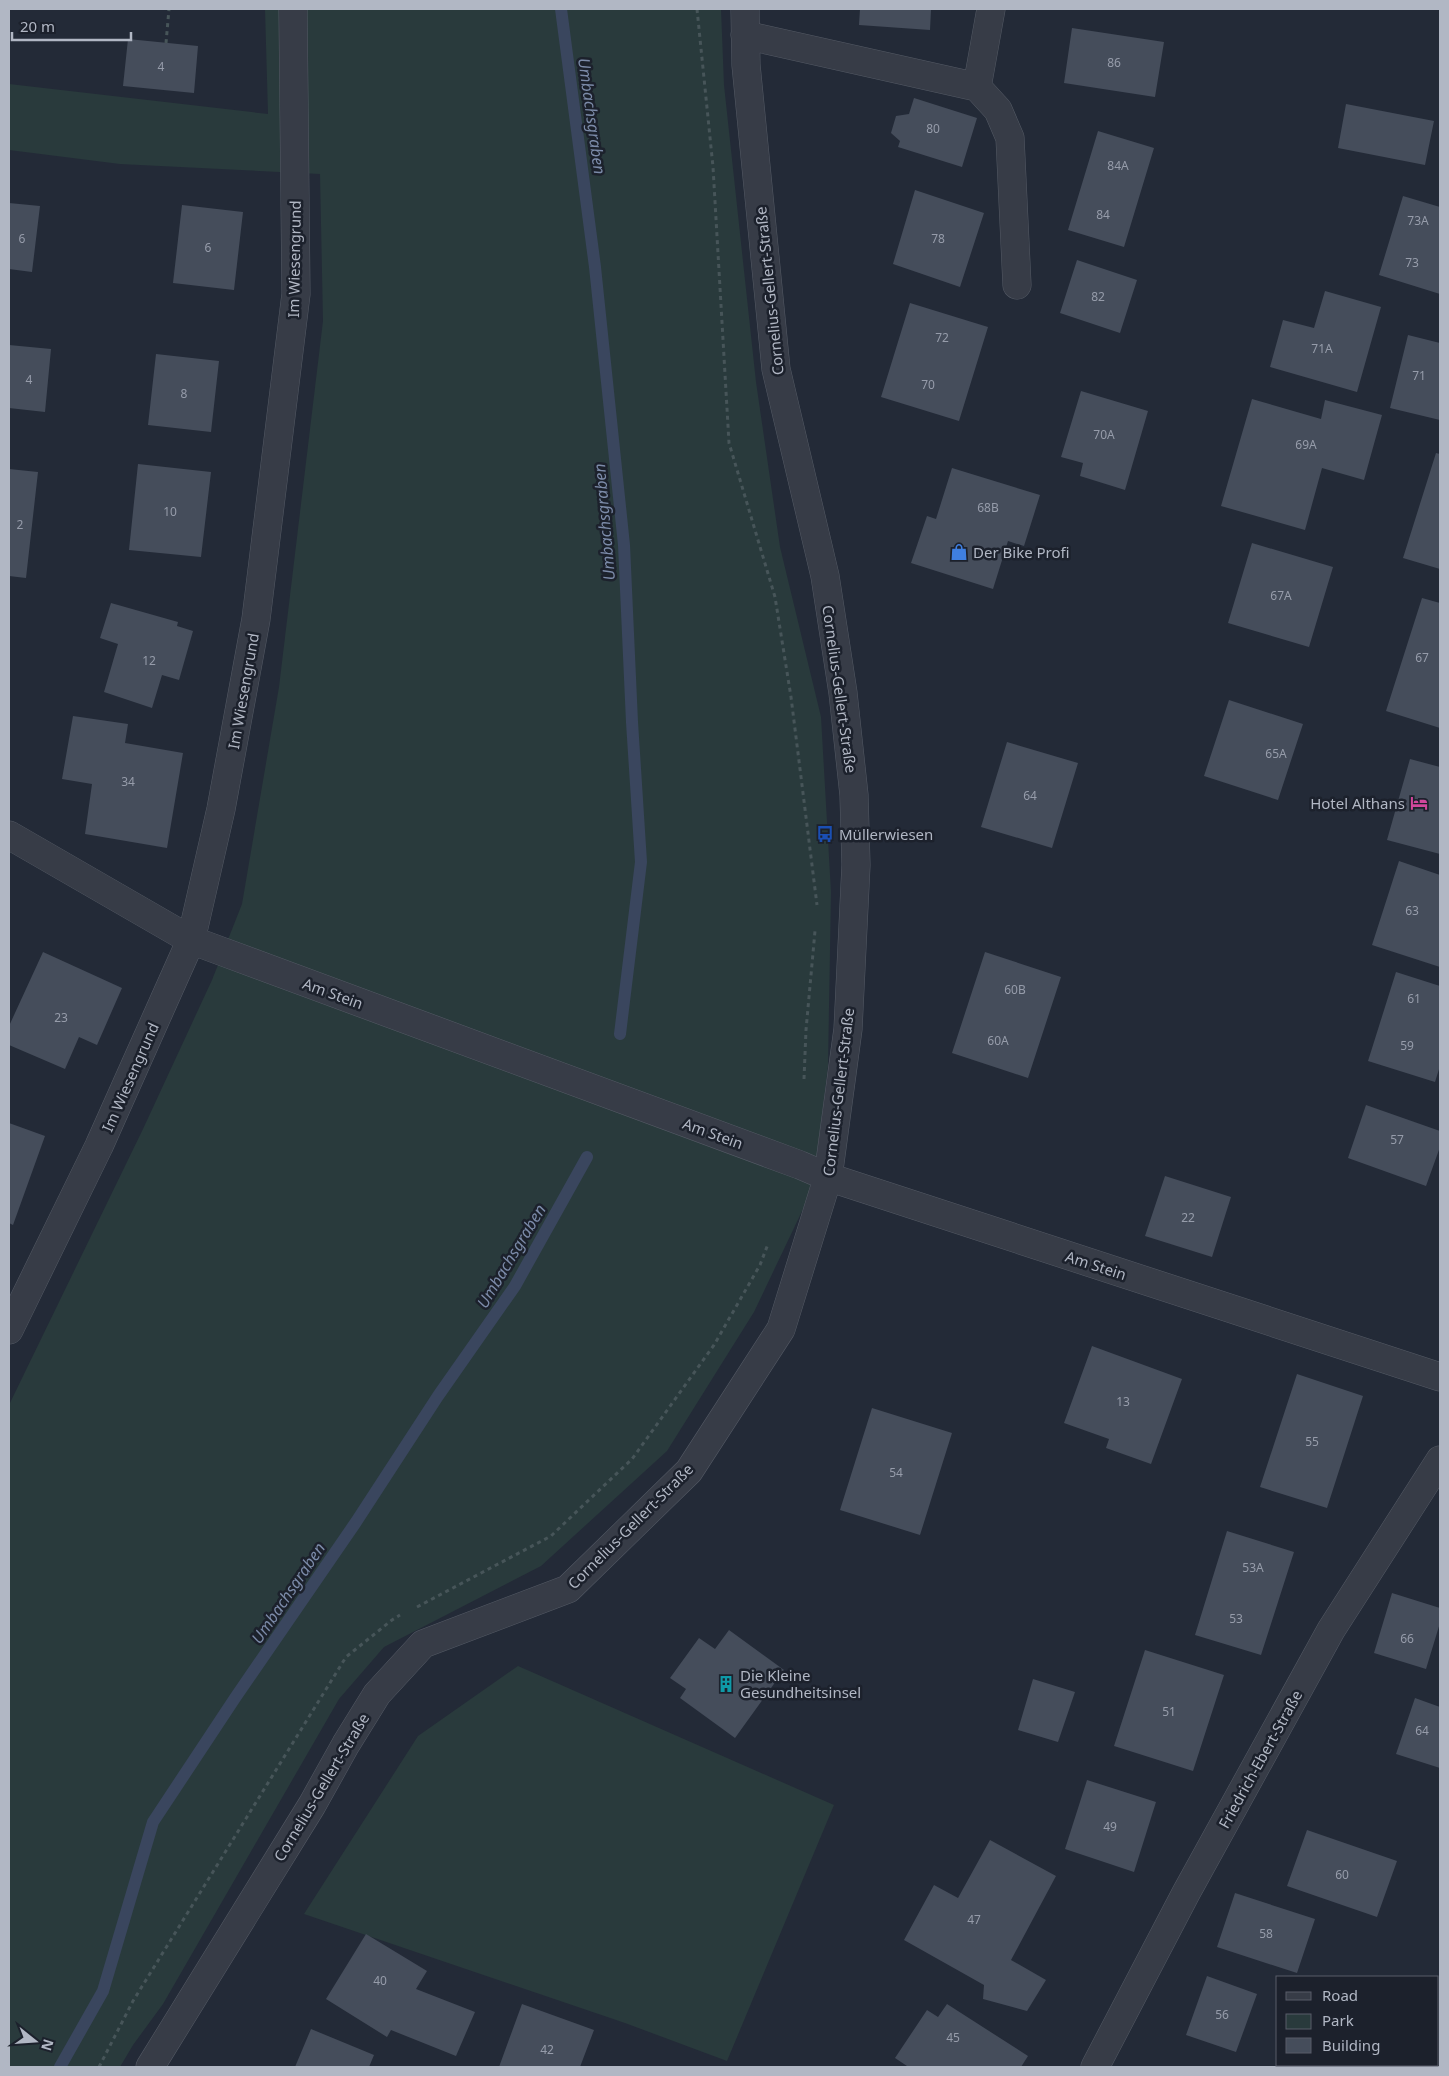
<svg xmlns="http://www.w3.org/2000/svg" width="1449" height="2076" viewBox="0 0 1449 2076" font-family="'Noto Sans',sans-serif">
<style>
.green{fill:#293a3c}
.lines{fill:none;stroke-linecap:round;stroke-linejoin:round}
.stream{stroke:#3a465e;stroke-width:12}
.building{fill:#454d5b}
.minor-casing{stroke:#545a65;stroke-width:29}
.path{stroke:#475559;stroke-width:3;stroke-dasharray:4 4;stroke-linecap:butt}
.minor{stroke:#373c47;stroke-width:28}
.labels{text-anchor:middle;dominant-baseline:central;stroke-width:5;stroke-linejoin:round;paint-order:stroke}
.number-label{font-size:12px;fill:#969caa}
.street-label{font-size:15px;fill:#b1b7c4;stroke:#1c212c}
.poi-label{font-size:15px;fill:#b1b7c4;stroke:#1c212c;text-anchor:start}
.water-label{font-size:16px;font-style:italic;fill:#7c8ba9;stroke:#1c212c}
</style>
<rect width="100%" height="100%" fill="#232a37"/>
<path class="green" d="M265 9H721L724 85 756 382 780 547 821 717 831 892 828 1066 813 1188 754 1312 667 1451 541 1566 384 1647 339 1699 163 2004 133 2045 120 2067H9V1405L143 1129 212 980 242 904 279 687 323 321 320 174 120 164 9 150V84L268 114Z
M518 1666 834 1805 727 2061 625 2023 304 1914 418 1736Z"/>
<g class="lines">
<path class="stream" d="M561 9 595 267 624 545 632 722 641 862 620 1034
M60 2067 103 1991 153 1822 235 1698 356 1522 438 1396 515 1286 587 1157"/>
</g>
<path class="building" d="M860 9H931L930 30 859 25Z
M1072 28 1164 42 1155 97 1064 83Z
M128 39 198 46 194 93 123 86Z
M914 98 977 118 962 167 898 147 900 141 891 133 896 116 909 114Z
M1346 104 1434 121 1425 165 1338 148Z
M1098 131 1154 148 1124 247 1068 230Z
M915 190 984 213 960 287 893 264Z
M1403 196 1440 207V294L1379 275Z
M9 203 40 206 32 272 9 269Z
M182 205 243 212 234 290 173 283Z
M1077 260 1137 280 1120 333 1060 313Z
M1325 291 1381 307 1357 392 1270 367 1283 320 1314 328Z
M910 303 988 327 959 421 881 397Z
M1408 335 1440 343V420L1390 408Z
M9 345 51 349 45 412 9 408Z
M156 354 219 361 211 432 148 425Z
M1081 391 1148 411 1125 490 1080 476 1083 463 1061 457Z
M1252 399 1321 419 1325 400 1382 415 1364 480 1322 468 1305 530 1221 506Z
M1436 453 1440 454V569L1403 558Z
M138 464 211 472 201 557 129 550Z
M952 468 1040 495 1024 546 1008 541 993 589 911 563 927 516 936 519Z
M9 469 38 472 26 578 9 576Z
M1252 543 1333 567 1309 647 1228 623Z
M1422 598 1440 603V728L1386 711Z
M111 603 178 622 177 626 193 631 179 680 162 675 152 708 104 692 118 644 100 638Z
M1229 700 1303 724 1278 800 1204 776Z
M73 716 128 724 125 743 183 753 167 848 85 834 92 784 62 779Z
M1007 742 1078 763 1052 848 981 827Z
M1410 759 1440 767V854L1387 840Z
M1399 861 1440 875V967L1372 945Z
M43 952 122 988 97 1045 79 1037 65 1069 9 1045V1026Z
M985 952 1061 977 1028 1078 952 1053Z
M1396 972 1440 986V1066L1435 1082 1368 1061Z
M1366 1105 1440 1131V1147L1426 1186 1348 1158Z
M9 1123 45 1136 13 1225 9 1223Z
M1165 1176 1231 1197 1212 1257 1145 1236Z
M1092 1346 1182 1379 1151 1464 1106 1448 1109 1439 1064 1423Z
M1297 1374 1363 1396 1327 1508 1260 1487Z
M872 1408 952 1433 920 1535 840 1510Z
M1227 1531 1294 1552 1261 1655 1195 1635Z
M1392 1593 1440 1608V1623L1426 1669 1374 1653Z
M729 1630 784 1670 735 1738 680 1698 686 1689 670 1678 699 1638 715 1649Z
M1145 1650 1224 1675 1193 1771 1114 1746Z
M1033 1679 1075 1692 1058 1742 1018 1730Z
M1415 1698 1440 1707V1768L1396 1754Z
M1087 1780 1156 1802 1134 1872 1065 1849Z
M1307 1830 1397 1861 1377 1917 1287 1886Z
M990 1840 1056 1876 1011 1960 1046 1980 1027 2011 983 1999 984 1985 904 1940 934 1885 958 1898Z
M1235 1893 1315 1919 1297 1973 1217 1947Z
M366 1934 427 1971 416 1989 475 2012 456 2056 391 2030 387 2037 326 1999Z
M1207 1976 1257 1994 1236 2052 1186 2035Z
M522 2004 594 2030 580 2067H499Z
M947 2004 1028 2056 1021 2067H906L907 2066 895 2058 927 2010 938 2017Z
M311 2029 374 2055 369 2067H295Z
M1382 2065H1424L1430 2067H1381Z"/>
<g class="lines">
<g class="minor-casing">
<path id="minor" d="M991 9 977 87 998 110 1010 138 1017 285
M745 35 977 87
M9 835 191 940 800 1165 828 1177 1440 1377
M9 1330 99 1146 191 940 221 809 256 619 296 294 293 9
M150 2067 312 1805 346 1744 377 1694 423 1644 568 1589 689 1471 781 1329 828 1177 848 1029 856 865 854 795 843 693 825 576 776 369 746 65 745 9
M1095 2067 1186 1893 1331 1630 1440 1460"/>
</g>
<path class="path" d="M697 9 713 167 729 443 775 597 791 697 817 905
M166 43 169 9
M804 1079 806 1030 815 931
M417 1607 551 1536 632 1459 714 1345 760 1265 768 1244
M99 2067 133 2001 346 1657 392 1620 400 1615"/>
<use href="#minor" class="minor"/>
</g>
<defs>
<g id="shop-bare" transform="scale(1.35)"><path d="M-5-2.5h2.3a2.7 3.5 0 0 1 5.4 0H5L5.5 6h-11ZM-1.5-2.5h3a1.5 2.3 0 0 0-3 0Z" fill="#3f7fe0" stroke="#1c212c" stroke-width="2.5" paint-order="stroke"/></g>
<g id="hotel-bare" transform="scale(1.35)"><path d="M-6-4.5h1.5V1H6V5H4.5V3h-9V5H-6ZM-4 0a1.8 1.8 0 1 1 3.6 0ZM.5 0V-2.5h3Q6-2.5 6 0Z" fill="#d1479c" stroke="#1c212c" stroke-width="2.5" paint-order="stroke"/></g>
<g id="bus-bare" transform="scale(1.35)"><path d="M-5-6H5V4H4V6H2V4H-2V6H-4V4H-5ZM-3.5-4V0h7V-4ZM-3.5 1.2v1.5H-2V1.2ZM2 1.2v1.5H3.5V1.2Z" fill="#1a4fb4" stroke="#1c212c" stroke-width="2.5" paint-order="stroke"/></g>
<g id="building-bare" transform="scale(1.35)"><path d="M-4-6H4V6H1V3H-1V6H-4ZM-2.5-4.3h1.7v1.8h-1.7ZM.8-4.3h1.7v1.8H.8ZM-2.5-1h1.7V.8h-1.7ZM.8-1h1.7V.8H.8Z" fill="#0f9aa8" stroke="#1c212c" stroke-width="2.5" paint-order="stroke"/></g>
</defs>
<g fill-rule="evenodd">
<use href="#shop-bare" x="959" y="552"/>
<use href="#hotel-bare" x="1419" y="803"/>
<use href="#bus-bare" x="825" y="834"/>
<use href="#building-bare" x="726" y="1684"/>
</g>
<g class="labels">
<g class="number-label">
<text x="1114" y="62">86</text>
<text x="161" y="66">4</text>
<text x="933" y="128">80</text>
<text x="1118" y="165">84A</text>
<text x="1103" y="214">84</text>
<text x="1418" y="220">73A</text>
<text x="22" y="238">6</text>
<text x="938" y="238">78</text>
<text x="208" y="247">6</text>
<text x="1412" y="262">73</text>
<text x="1098" y="296">82</text>
<text x="942" y="337">72</text>
<text x="1322" y="348">71A</text>
<text x="1419" y="375">71</text>
<text x="29" y="379">4</text>
<text x="928" y="384">70</text>
<text x="184" y="393">8</text>
<text x="1104" y="434">70A</text>
<text x="1306" y="444">69A</text>
<text x="988" y="507">68B</text>
<text x="170" y="511">10</text>
<text x="20" y="524">2</text>
<text x="1281" y="595">67A</text>
<text x="1422" y="657">67</text>
<text x="149" y="660">12</text>
<text x="1276" y="753">65A</text>
<text x="128" y="781">34</text>
<text x="1030" y="795">64</text>
<text x="1412" y="910">63</text>
<text x="1015" y="989">60B</text>
<text x="1414" y="998">61</text>
<text x="61" y="1017">23</text>
<text x="998" y="1040">60A</text>
<text x="1407" y="1045">59</text>
<text x="1397" y="1139">57</text>
<text x="1188" y="1217">22</text>
<text x="1123" y="1401">13</text>
<text x="1312" y="1441">55</text>
<text x="896" y="1472">54</text>
<text x="1253" y="1567">53A</text>
<text x="1236" y="1618">53</text>
<text x="1407" y="1638">66</text>
<text x="1169" y="1711">51</text>
<text x="1422" y="1730">64</text>
<text x="1110" y="1826">49</text>
<text x="1342" y="1874">60</text>
<text x="974" y="1919">47</text>
<text x="1266" y="1933">58</text>
<text x="380" y="1980">40</text>
<text x="1222" y="2014">56</text>
<text x="953" y="2037">45</text>
<text x="547" y="2049">42</text>
</g>
<g class="street-label">
<text transform="translate(294 259) rotate(-89)">Im Wiesengrund</text>
<text transform="translate(769 291) rotate(-96)">Cornelius-Gellert-Straße</text>
<text transform="translate(840 689) rotate(82)">Cornelius-Gellert-Straße</text>
<text transform="translate(243 691) rotate(-80)">Im Wiesengrund</text>
<text transform="translate(333 993) rotate(20)">Am Stein</text>
<text transform="translate(130 1077) rotate(-66)">Im Wiesengrund</text>
<text transform="translate(838 1092) rotate(-83)">Cornelius-Gellert-Straße</text>
<text transform="translate(713 1133) rotate(20)">Am Stein</text>
<text transform="translate(1096 1265) rotate(18)">Am Stein</text>
<text transform="translate(630 1526) rotate(-45)">Cornelius-Gellert-Straße</text>
<text transform="translate(1260 1759) rotate(-61)">Friedrich-Ebert-Straße</text>
<text transform="translate(321 1787) rotate(-59)">Cornelius-Gellert-Straße</text>
</g>
<g class="poi-label">
<text x="973" y="552">Der Bike Profi</text>
<text x="1405" y="803" text-anchor="end">Hotel Althans</text>
<text x="839" y="834">Müllerwiesen</text>
<text x="740" y="1675">Die Kleine<tspan x="740" dy="17">Gesundheitsinsel</tspan></text>
</g>
<g class="water-label">
<text transform="translate(592 116) rotate(82)">Umbachsgraben</text>
<text transform="translate(604 522) rotate(-95)">Umbachsgraben</text>
<text transform="translate(511 1256) rotate(-59)">Umbachsgraben</text>
<text transform="translate(288 1593) rotate(-56)">Umbachsgraben</text>
</g>
</g>
<rect width="1449" height="2076" fill="none" stroke="#b1b7c4" stroke-width="20"/>
<rect x="1276" y="1976" width="162" height="90" fill="#1c212c" stroke="#585d69"/>
<rect x="1286" y="1992" width="25" height="8" fill="#373c47" stroke="#585d69"/>
<text x="1322" y="2001" font-size="15" fill="#b1b7c4">Road</text>
<rect x="1286" y="2014" width="25" height="15" fill="#293a3c" stroke="#585d69"/>
<text x="1322" y="2026" font-size="15" fill="#b1b7c4">Park</text>
<rect x="1286" y="2038" width="25" height="15" fill="#454d5b" stroke="#585d69"/>
<text x="1322" y="2051" font-size="15" fill="#b1b7c4">Building</text>
<g transform="translate(35 2041) rotate(107)" stroke="#1c212c" stroke-width="4" paint-order="stroke">
<path d="M0-4L9 19L0 12L-9 19Z" fill="#b1b7c4"/>
<text y="-8" font-size="14" font-weight="bold" text-anchor="middle" fill="#b1b7c4">N</text>
</g>
<path d="M12 32v8h119v-8" fill="none" stroke="#b1b7c4" stroke-width="2.5"/>
<text x="20" y="32" font-size="15" fill="#b1b7c4" stroke="#1c212c" stroke-width="4" paint-order="stroke">20 m</text>
</svg>
